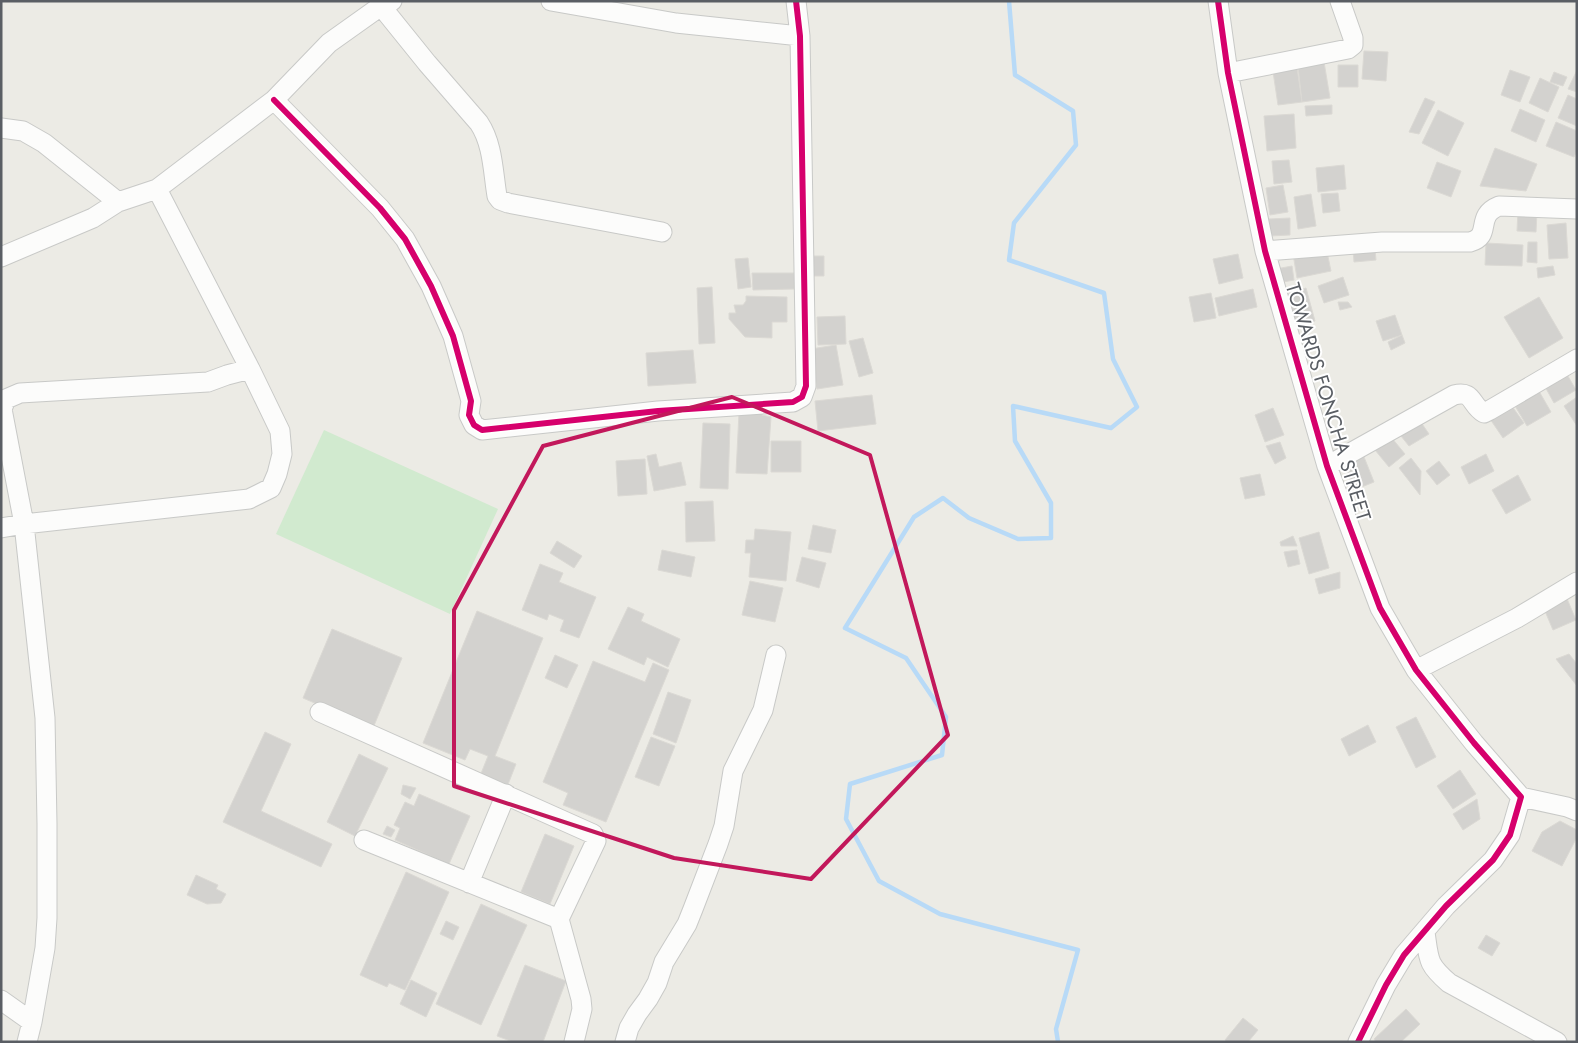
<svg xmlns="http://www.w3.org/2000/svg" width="1578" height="1043" viewBox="0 0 1578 1043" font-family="Jost,sans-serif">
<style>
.green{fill:#d1eacf}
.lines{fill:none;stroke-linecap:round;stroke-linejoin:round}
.stream{stroke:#b8daf7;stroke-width:4.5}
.building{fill:#d3d2cf;stroke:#dbd9d4}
.minor-casing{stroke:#c8c9c7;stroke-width:21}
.minor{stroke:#fcfcfb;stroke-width:19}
.cycleway-casing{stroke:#fff;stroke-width:9}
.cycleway{stroke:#d6006c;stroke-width:6}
.marked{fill:none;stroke:#c2185b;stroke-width:4;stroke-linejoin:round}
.labels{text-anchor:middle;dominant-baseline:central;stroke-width:4;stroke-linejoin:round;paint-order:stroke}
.street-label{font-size:20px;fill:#5a5e64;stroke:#fff}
</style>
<rect width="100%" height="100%" fill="#ecebe5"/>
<path class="green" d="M324 430 498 509 450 614 276 534Z"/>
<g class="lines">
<path class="stream" d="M1009 1 1015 75 1073 111 1076 145 1014 223 1009 260 1104 293 1113 359 1137 407 1111 428 1013 406 1015 441 1051 503V538L1018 539 969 518 943 498 914 517 845 628 906 658 946 717 942 755 850 784 846 819 879 881 940 914 1078 950 1056 1029 1058 1042"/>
</g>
<path class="building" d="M1364 51 1388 52 1386 81 1362 79Z
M1296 61 1302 102 1278 105 1272 65Z
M1324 62 1330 98 1302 102 1298 66Z
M1338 65H1358V87H1338Z
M1510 70 1530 77 1520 102 1501 95Z
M1577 70V92L1568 89Z
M1554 72 1567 77 1563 86 1550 82Z
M1540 78 1559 87 1548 112 1529 103Z
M1568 95 1577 99V126L1558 118Z
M1425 98 1435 102 1419 134 1409 132Z
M1332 105V114L1306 116 1305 106Z
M1520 109 1545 120 1536 142 1511 131Z
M1438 110 1464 123 1448 156 1422 143Z
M1294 114 1296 148 1267 151 1264 116Z
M1556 122 1577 131V150L1574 157 1546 146Z
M1495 148 1537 164 1526 191 1480 186Z
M1289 160 1292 182 1274 184 1272 161Z
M1437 162 1461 171 1451 197 1427 188Z
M1344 165 1346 189 1318 192 1316 168Z
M1283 185 1288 212 1270 215 1266 188Z
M1338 193 1340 211 1323 213 1321 194Z
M1311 194 1316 226 1298 229 1294 197Z
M1518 210 1537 211 1536 232 1517 231Z
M1290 218V235L1270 236 1269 219Z
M1566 223 1568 258 1549 259 1547 225Z
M1528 242H1537V263L1527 262Z
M1486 243 1523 245 1522 266 1485 265Z
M1326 247 1331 271 1297 278 1293 254Z
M1375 249 1376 260 1354 262 1353 250Z
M1238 254 1243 278 1219 284 1213 259Z
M810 256H824V276H809Z
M748 258 751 287 738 289 735 259Z
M1292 266 1294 280 1278 283 1276 269Z
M1553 266 1555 275 1538 278 1537 268Z
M752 273H794L795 289 753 290Z
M1343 277 1349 295 1324 303 1318 286Z
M712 287 715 343 699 344 697 288Z
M1306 288 1315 321 1292 327 1283 295Z
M1253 289 1257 307 1219 316 1215 298Z
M1211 293 1216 318 1194 322 1189 297Z
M746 296 787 297V322H772V338L745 337 729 319V313H736L734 305H743L746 301Z
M1539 297 1563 338 1529 358 1504 317Z
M1338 302H1348L1352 307 1340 310Z
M1395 315 1402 335 1383 341 1376 321Z
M845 316 846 344 818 345 817 317Z
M1402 335 1405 343 1391 350 1388 342Z
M863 338 873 373 859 377 849 341Z
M836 345 843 385 817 389 811 349Z
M693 350 696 383 648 386 646 353Z
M1565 371 1576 390 1554 403 1543 383Z
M1536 386 1551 412 1527 426 1512 401Z
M872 395 876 424 818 431 815 401Z
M1577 397V426L1564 406Z
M1509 402 1524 423 1503 438 1488 416Z
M747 408 762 409V415L771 417 767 474 736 473 739 413 745 415Z
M1273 408 1284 435 1265 442 1255 415Z
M1418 418 1429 434 1409 446 1397 431Z
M703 423 730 424 728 489 700 488Z
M1391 437 1405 454 1389 467 1375 450Z
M771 441H801V472H771Z
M1280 442 1286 458 1275 464 1266 446Z
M1362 452 1374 482 1354 490 1342 460Z
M656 454 659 467 681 462 686 485 654 491 647 456Z
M1486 454 1494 471 1469 484 1461 467Z
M1411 458 1421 471 1420 495 1399 468Z
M645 459 647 494 618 496 616 461Z
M1439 461 1450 475 1437 485 1426 471Z
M1260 474 1265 495 1245 499 1240 478Z
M1518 475 1531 500 1506 514 1492 490Z
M713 501 715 541 686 542 685 502Z
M813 525 836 530 831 553 808 549Z
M755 529 791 532 786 581 749 577 751 553H745L746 540H754Z
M1319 532 1329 568 1309 574 1299 538Z
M1293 536 1297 546H1281L1280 542Z
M557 541 582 556 574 568 550 553Z
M662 550 695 557 691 577 658 570Z
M1297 550 1300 564 1288 567 1284 552Z
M802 557 826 563 819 588 796 581Z
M540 564 563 573 559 582 596 597 579 638 560 631 564 620 549 614 547 620 522 610Z
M1340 572V588L1319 594 1315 579Z
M750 581 783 588 775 622 742 615Z
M1565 594 1576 620 1553 630 1542 604Z
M628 607 644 614 641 621 680 639 668 667 647 657 644 665 608 649Z
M477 611 543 638 495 756 516 764 507 787 480 776 488 756 470 749 465 760 423 743Z
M332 629 402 658 373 728 303 698Z
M1569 654 1577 664V686L1556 659Z
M555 655 578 665 567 688 545 678Z
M593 661 645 682 653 663 669 670 606 822 563 805 568 793 543 782Z
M668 692 691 700 676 743 653 734Z
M1416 717 1436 757 1416 768 1396 727Z
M1368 725 1376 742 1349 756 1341 739Z
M265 732 291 744 261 811 332 844 321 867 223 822Z
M651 737 675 746 659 786 635 777Z
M359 754 388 768 355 836 327 822Z
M1460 770 1476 794 1453 809 1437 786Z
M403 785 416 788 410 799 401 794Z
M419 794 470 816 449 864 395 840 400 828 394 825 405 802 414 806Z
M1477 799 1480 819 1463 830 1453 814Z
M1560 821 1577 830V837L1562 866 1532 851 1542 832Z
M387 826 395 830 391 837 383 834Z
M545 834 574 846 550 904 521 892Z
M406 872 449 892 405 990 389 983 387 987 360 975Z
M196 875 218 885 216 889 226 894 221 903 207 904 187 895Z
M481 904 527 925 481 1025 436 1004Z
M446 921 459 927 453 940 440 934Z
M1486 935 1500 943 1492 956 1478 948Z
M525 965 566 981 543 1042H513L497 1036Z
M411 980 437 993 426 1017 400 1004Z
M1406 1009 1420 1024 1401 1042H1376L1374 1039Z
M1243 1018 1258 1030 1248 1042H1227L1225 1040Z"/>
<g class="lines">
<g class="minor-casing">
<path id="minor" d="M551 1 676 23 800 36
M1218 1 1228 73 1265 251 1327 466 1380 608 1416 670 1474 743 1521 797 1510 835 1493 860 1446 906 1404 955 1386 985 1358 1042
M381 6 427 63 479 123C493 144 493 172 497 196L500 200 508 203 662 232
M1228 73 1348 49 1353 45V38L1340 1
M274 100 380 208 405 239 431 286 453 336 471 401 469 415 474 425 482 430 658 411 793 402 802 397 806 386 800 36 796 1
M1 128 23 131 44 143 118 202
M1265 251 1382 242H1470C1493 236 1474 216 1499 206L1577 209
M1 257 93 218 118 202 157 189 274 100 329 43 381 6 392 1
M1327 466 1454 395C1474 390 1470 405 1484 413L1490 410 1577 359
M1 528 24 524 249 499 271 488 277 474 282 454 280 431 250 369 157 189
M1416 670 1517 618 1577 582
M320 712 593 834 596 841 559 919 581 999 582 1009 574 1042
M1521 797 1567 807 1577 811
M364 840 559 919
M469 883 506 794
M1425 932C1429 960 1427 964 1449 983L1557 1042
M1 1000 32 1022
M27 1042 32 1022 45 948 47 918V824L45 718 24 524 2 409 6 399 20 393 208 382 227 375 250 369
M625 1042 629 1028 637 1014 648 999 657 983 664 962 687 924 693 909 718 844 724 826 733 771 763 710 776 655"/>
</g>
<use href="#minor" class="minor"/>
<g class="cycleway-casing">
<path id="cycleway" d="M1218 1 1228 73 1265 251 1327 466 1380 608 1416 670 1474 743 1521 797 1510 835 1493 860 1446 906 1404 955 1386 985 1358 1042
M274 100 380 208 405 239 431 286 453 336 471 401 469 415 474 425 482 430 658 411 793 402 802 397 806 386 800 36 796 1"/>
</g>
<use href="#cycleway" class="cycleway"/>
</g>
<path class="marked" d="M732 397 870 455 948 735 811 879 674 858 454 786V610L543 446Z"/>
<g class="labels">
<g class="street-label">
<text transform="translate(1328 402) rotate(73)">TOWARDS FONCHA STREET</text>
</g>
</g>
<rect width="1578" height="1043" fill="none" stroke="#5a5e64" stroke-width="5"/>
</svg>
